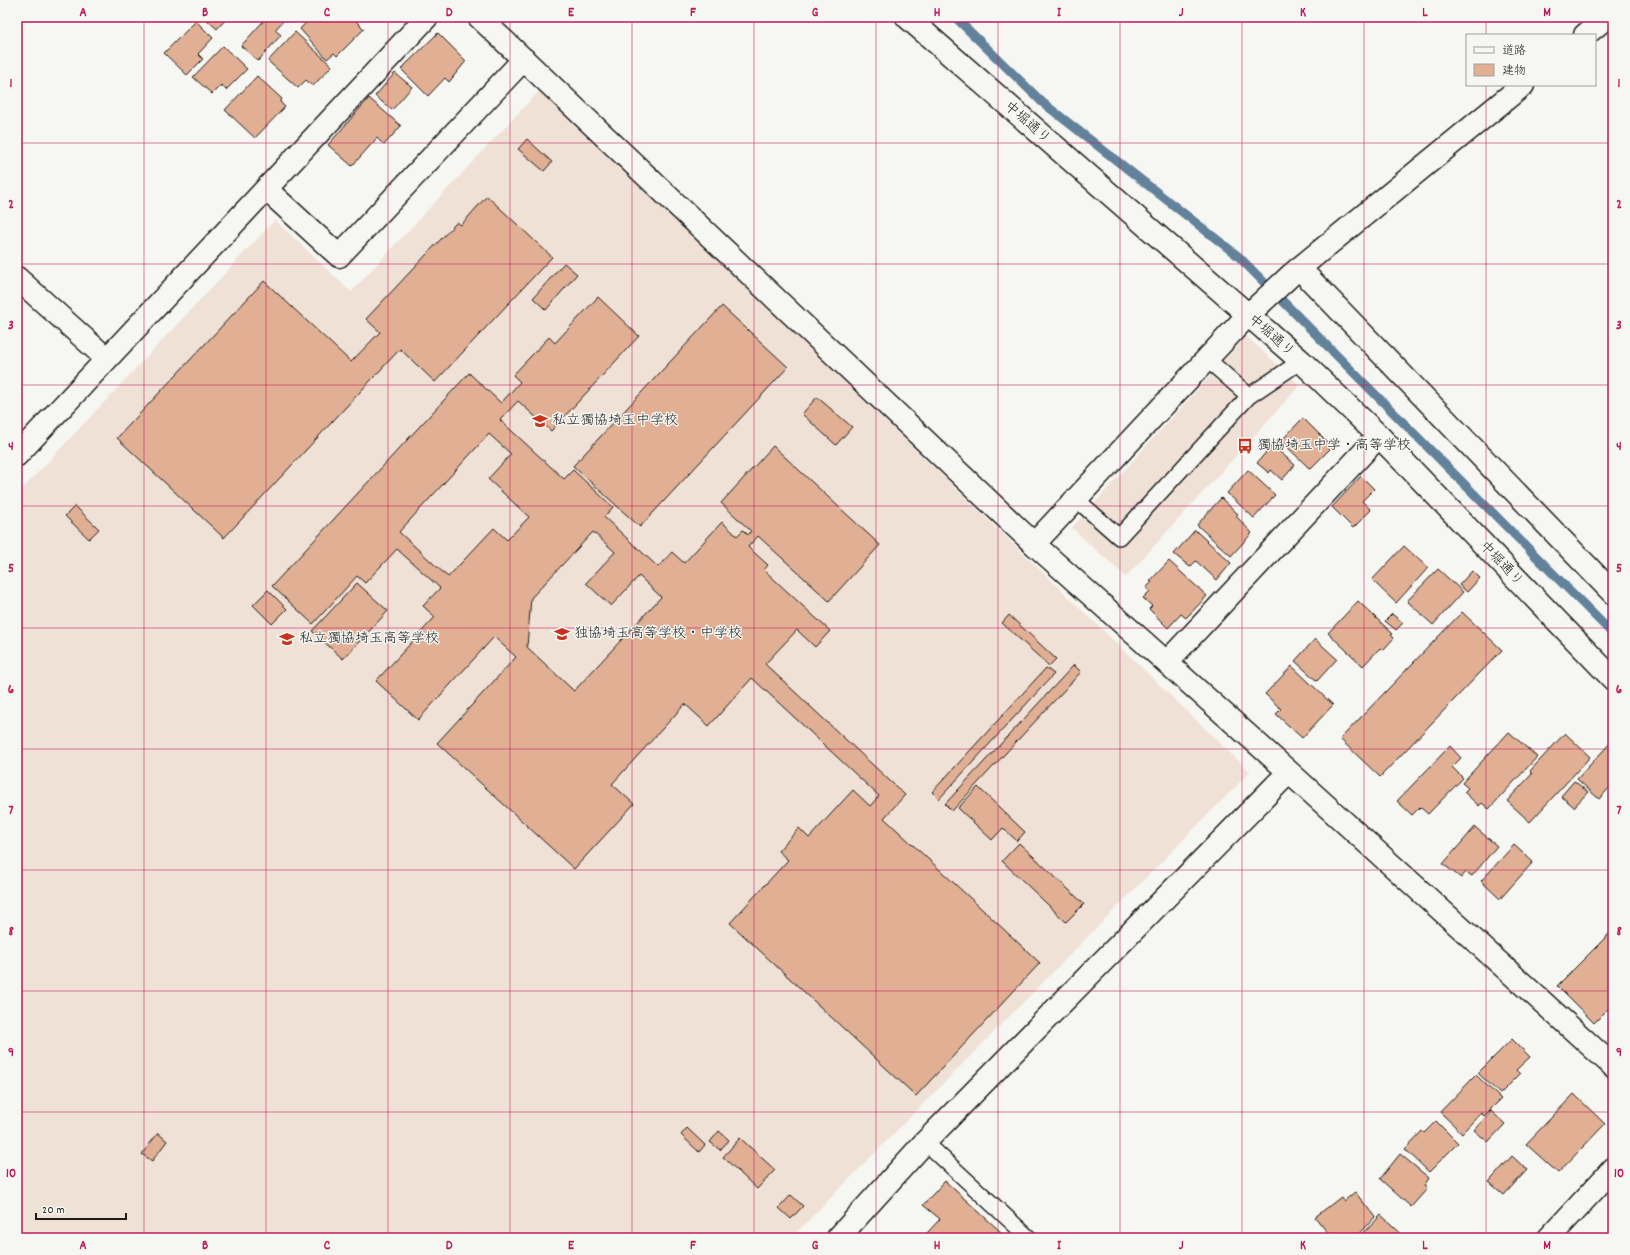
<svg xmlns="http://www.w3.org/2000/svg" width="1630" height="1255" viewBox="0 0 1630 1255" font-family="Dekko,'Klee One',sans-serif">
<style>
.built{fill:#f0e1d6}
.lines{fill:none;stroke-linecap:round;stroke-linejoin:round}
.stream{stroke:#62819a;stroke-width:9}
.building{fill:#e1af93;stroke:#1c1c1c;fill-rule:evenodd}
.service-casing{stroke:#1c1c1c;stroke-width:18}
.minor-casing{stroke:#1c1c1c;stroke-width:25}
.tertiary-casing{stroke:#1c1c1c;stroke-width:25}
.service{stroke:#f6f6f2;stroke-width:15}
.minor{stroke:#f6f6f2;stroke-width:22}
.tertiary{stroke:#f6f6f2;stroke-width:22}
.grid{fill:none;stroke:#c2185b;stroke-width:1;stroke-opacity:0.55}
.labels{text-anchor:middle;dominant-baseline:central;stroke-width:3;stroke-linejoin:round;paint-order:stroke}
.street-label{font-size:14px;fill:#1c1c1c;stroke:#f6f6f2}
.poi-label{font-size:14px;fill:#1c1c1c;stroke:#f6f6f2;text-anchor:start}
.neatline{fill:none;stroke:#c2185b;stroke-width:1.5}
.grid-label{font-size:13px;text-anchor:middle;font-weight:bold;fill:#c2185b}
</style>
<rect width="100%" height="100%" fill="#f6f6f2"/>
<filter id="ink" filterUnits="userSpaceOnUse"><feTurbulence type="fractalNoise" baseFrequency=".025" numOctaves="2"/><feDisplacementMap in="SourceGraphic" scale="8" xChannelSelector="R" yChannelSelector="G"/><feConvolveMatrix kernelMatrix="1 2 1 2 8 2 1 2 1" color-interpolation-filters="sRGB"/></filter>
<g filter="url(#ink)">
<path class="built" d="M541 89 1250 772 791 1238H17V495L275 220 351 292Z
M1246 336 1300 385 1126 577 1072 528Z"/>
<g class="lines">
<path class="stream" d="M955 17 1042 102 1238 256 1613 634"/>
</g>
<path class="building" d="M204 17H228L217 29Z
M267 17H279L283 21 275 30 281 35 258 61 241 46Z
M311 17H352L364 29 337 56 334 53 327 59 300 29Z
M196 21 213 38 198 54 203 59 187 75 164 53Z
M295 32 332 66 313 86 306 80 298 88 268 61Z
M438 33 466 61 449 82 445 78 428 96 401 69Z
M223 46 247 69 226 90 221 85 212 94 193 77Z
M395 73 412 87 392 110 375 96Z
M257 76 282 99 280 102 285 107 255 138 225 110Z
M369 98 401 126 384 145 377 138 352 166 328 145Z
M527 139 552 162 544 171 518 149Z
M487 196 552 257 435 382 400 349 224 538 117 438 264 281 351 362 380 332 366 319 457 222 461 225Z
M564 263 577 274 546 310 533 298Z
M598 297 639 336 551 431 518 401 500 420 564 479 573 470 613 507 604 517 658 567 672 552 684 563 722 522 737 536 743 530 748 535 751 531 721 503 773 446 880 545 829 601 758 536 748 547 768 565 764 570 830 631 815 647 797 630 765 664 905 795 884 818 1040 963 916 1096 730 923 788 860 778 851 799 828 809 838 853 790 870 806 879 796 752 678 709 726 685 704 612 784 634 804 574 869 437 743 516 657 494 637 418 720 376 681 435 617 423 606 440 588 397 549 365 583 357 576 313 624 272 586 469 373 501 403 520 382 513 375 549 337 555 343ZM489 434 511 454 488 479 529 517 507 540 494 528 448 577 399 532ZM593 532 615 552 586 583 611 606 639 576 661 597 574 691 527 647 531 598Z
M722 306 788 367 640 527 573 466Z
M817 397 852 427 836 445 802 414Z
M1303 418 1332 447 1310 469 1281 441Z
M1272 445 1295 465 1282 480 1271 470 1269 473 1257 463Z
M1248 470 1275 495 1254 518 1227 493Z
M1361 476 1374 489 1362 501 1371 510 1353 528 1332 507Z
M1221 498 1238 514 1236 516 1252 533 1231 556 1197 525Z
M75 506 99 529 89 539 65 516Z
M1195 530 1231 563 1217 580 1196 561 1190 567 1174 554Z
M1404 546 1428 568 1396 603 1372 580Z
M1169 561 1207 596 1186 618 1181 614 1168 628 1149 609 1152 606 1143 598 1150 591 1146 588 1152 582 1150 581Z
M1438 569 1463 592 1433 625 1407 601Z
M1472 571 1480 578 1467 592 1459 585Z
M357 583 388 611 343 659 312 631Z
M268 590 287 609 272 624 253 605Z
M1358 601 1393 634 1391 635 1394 638 1383 650 1380 648 1363 666 1328 633Z
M1462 612 1502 650 1380 777 1340 739Z
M1392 614 1403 623 1396 630 1385 621Z
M1009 615 1056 659 1049 666 1002 623Z
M1315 639 1337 659 1317 681 1295 661Z
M1074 665 1081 672 952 811 945 804Z
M1292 666 1333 705 1302 738 1276 714 1281 709 1265 694Z
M1046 668 1054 674 939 799 932 792Z
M1509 732 1537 757 1489 809 1482 803 1479 806 1464 792 1468 788 1462 783Z
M1565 733 1590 757 1530 822 1507 801 1532 774 1530 771Z
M1613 740V784L1599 799 1577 779Z
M1450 746 1461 758 1452 767 1463 778 1428 814 1420 807 1412 815 1397 801Z
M1574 781 1588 792 1574 807 1561 796Z
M978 787 1025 832 1017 841 1003 828 992 840 958 808Z
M1475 827 1497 846 1472 876 1466 872 1461 878 1443 864Z
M1019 843 1084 904 1066 922 1002 861Z
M1514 845 1533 862 1500 899 1481 881Z
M1613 930V1004L1594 1023 1557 986Z
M1512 1039 1530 1057 1516 1070 1520 1074 1500 1094 1478 1073Z
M1476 1075 1501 1099 1484 1116 1481 1113 1462 1133 1440 1112Z
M1574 1094 1605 1124 1558 1173 1526 1144Z
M1491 1111 1505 1124 1488 1142 1474 1130Z
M1436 1121 1458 1143 1429 1172 1405 1149 1422 1131 1424 1133Z
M687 1128 705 1145 699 1152 681 1135Z
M719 1131 729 1140 720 1150 710 1142Z
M158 1133 167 1141 152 1161 142 1154Z
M740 1138 775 1170 757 1189 723 1157Z
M1400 1154 1429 1178 1424 1186 1427 1189 1411 1207 1380 1179Z
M1512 1156 1527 1170 1504 1195 1489 1182Z
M945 1181 1001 1232 996 1238H933L927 1233 940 1219 923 1205Z
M1355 1192 1375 1217 1356 1238H1332L1315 1217 1341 1197 1344 1201Z
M791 1195 803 1206 791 1219 779 1208Z
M1381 1215 1406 1238H1359Z"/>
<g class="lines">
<g class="service-casing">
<path id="service" d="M1207 359 1249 396
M1076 499 1119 537 1249 396 1301 361
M925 1142 1029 1238"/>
</g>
<g class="minor-casing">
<path id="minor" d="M479 17 1034 544 1289 772 1613 1066
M1585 35 1607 17
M266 189 339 256 524 59
M1299 268 1613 593
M17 278 107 359
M17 455 427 17
M1034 544 1247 316 1291 275 1523 85
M1167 662 1379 436
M838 1238 925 1142 1289 772
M1549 1238 1613 1169"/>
</g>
<g class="tertiary-casing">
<path id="tertiary" d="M907 17 1301 361 1379 436 1613 679"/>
</g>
<use href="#service" class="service"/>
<use href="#minor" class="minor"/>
<use href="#tertiary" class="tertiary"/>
</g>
</g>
<path class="grid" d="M144 17V1238M266 17V1238M388 17V1238M510 17V1238M632 17V1238M754 17V1238M876 17V1238M998 17V1238M1120 17V1238M1242 17V1238M1364 17V1238M1486 17V35M1486 85V1238M17 143H1613M17 264H1613M17 385H1613M17 506H1613M17 628H1613M17 749H1613M17 870H1613M17 991H1613M17 1112H1613"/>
<defs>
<g id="school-bare" transform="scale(1.2)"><path d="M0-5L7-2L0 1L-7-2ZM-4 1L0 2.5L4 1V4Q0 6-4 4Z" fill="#c8321e" stroke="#f6f6f2" stroke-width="2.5" paint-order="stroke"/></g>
<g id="bus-bare" transform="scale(1.2)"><path d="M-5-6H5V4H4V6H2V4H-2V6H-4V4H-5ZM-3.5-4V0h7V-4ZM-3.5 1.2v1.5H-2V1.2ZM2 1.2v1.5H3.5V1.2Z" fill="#c8321e" stroke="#f6f6f2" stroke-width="2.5" paint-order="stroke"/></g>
</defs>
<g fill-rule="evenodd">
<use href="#school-bare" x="540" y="421"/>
<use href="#bus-bare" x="1245" y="446"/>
<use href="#school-bare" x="562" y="634"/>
<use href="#school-bare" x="287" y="639"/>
</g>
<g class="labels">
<g class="street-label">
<text transform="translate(1027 123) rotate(41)">中堀通り</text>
<text transform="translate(1271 336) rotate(41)">中堀通り</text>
<text transform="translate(1501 564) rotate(46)">中堀通り</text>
</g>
<g class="poi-label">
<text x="552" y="421">私立獨協埼玉中学校</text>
<text x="1257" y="446">獨協埼玉中学・高等学校</text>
<text x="574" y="634">独協埼玉高等学校・中学校</text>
<text x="299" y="639">私立獨協埼玉高等学校</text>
</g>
</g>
<rect width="1630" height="1255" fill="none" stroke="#f6f6f2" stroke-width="44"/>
<rect x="1466" y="34" width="130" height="52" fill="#f6f6f2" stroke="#9f9f9c"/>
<rect x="1474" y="47" width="20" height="6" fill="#f6f6f2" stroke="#9f9f9c"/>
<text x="1502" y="54" font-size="12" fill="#1c1c1c">道路</text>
<rect x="1474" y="64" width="20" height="12" fill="#e1af93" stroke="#9f9f9c"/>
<text x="1502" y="74" font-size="12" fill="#1c1c1c">建物</text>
<path d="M36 1213v6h90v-6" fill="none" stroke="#1c1c1c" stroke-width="2"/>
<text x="42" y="1213" font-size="12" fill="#1c1c1c" stroke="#f6f6f2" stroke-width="3" paint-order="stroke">20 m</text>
<rect x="22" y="22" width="1586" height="1211" class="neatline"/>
<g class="grid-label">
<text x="83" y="16">A</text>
<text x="205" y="16">B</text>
<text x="327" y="16">C</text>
<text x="449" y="16">D</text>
<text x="571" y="16">E</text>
<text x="693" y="16">F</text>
<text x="815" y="16">G</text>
<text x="937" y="16">H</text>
<text x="1059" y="16">I</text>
<text x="1181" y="16">J</text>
<text x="1303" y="16">K</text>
<text x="1425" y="16">L</text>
<text x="1547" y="16">M</text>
<text x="11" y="87">1</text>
<text x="1619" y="87">1</text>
<text x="11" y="208">2</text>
<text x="1619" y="208">2</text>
<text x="11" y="329">3</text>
<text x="1619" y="329">3</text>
<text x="11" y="450">4</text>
<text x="1619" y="450">4</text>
<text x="11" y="572">5</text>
<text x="1619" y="572">5</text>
<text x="11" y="693">6</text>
<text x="1619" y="693">6</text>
<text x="11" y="814">7</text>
<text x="1619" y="814">7</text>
<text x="11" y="935">8</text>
<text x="1619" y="935">8</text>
<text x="11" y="1056">9</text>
<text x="1619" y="1056">9</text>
<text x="11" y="1177">10</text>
<text x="1619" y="1177">10</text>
<text x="83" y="1249">A</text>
<text x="205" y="1249">B</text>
<text x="327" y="1249">C</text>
<text x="449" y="1249">D</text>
<text x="571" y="1249">E</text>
<text x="693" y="1249">F</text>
<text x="815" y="1249">G</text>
<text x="937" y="1249">H</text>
<text x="1059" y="1249">I</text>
<text x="1181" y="1249">J</text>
<text x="1303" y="1249">K</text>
<text x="1425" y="1249">L</text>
<text x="1547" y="1249">M</text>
</g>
</svg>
